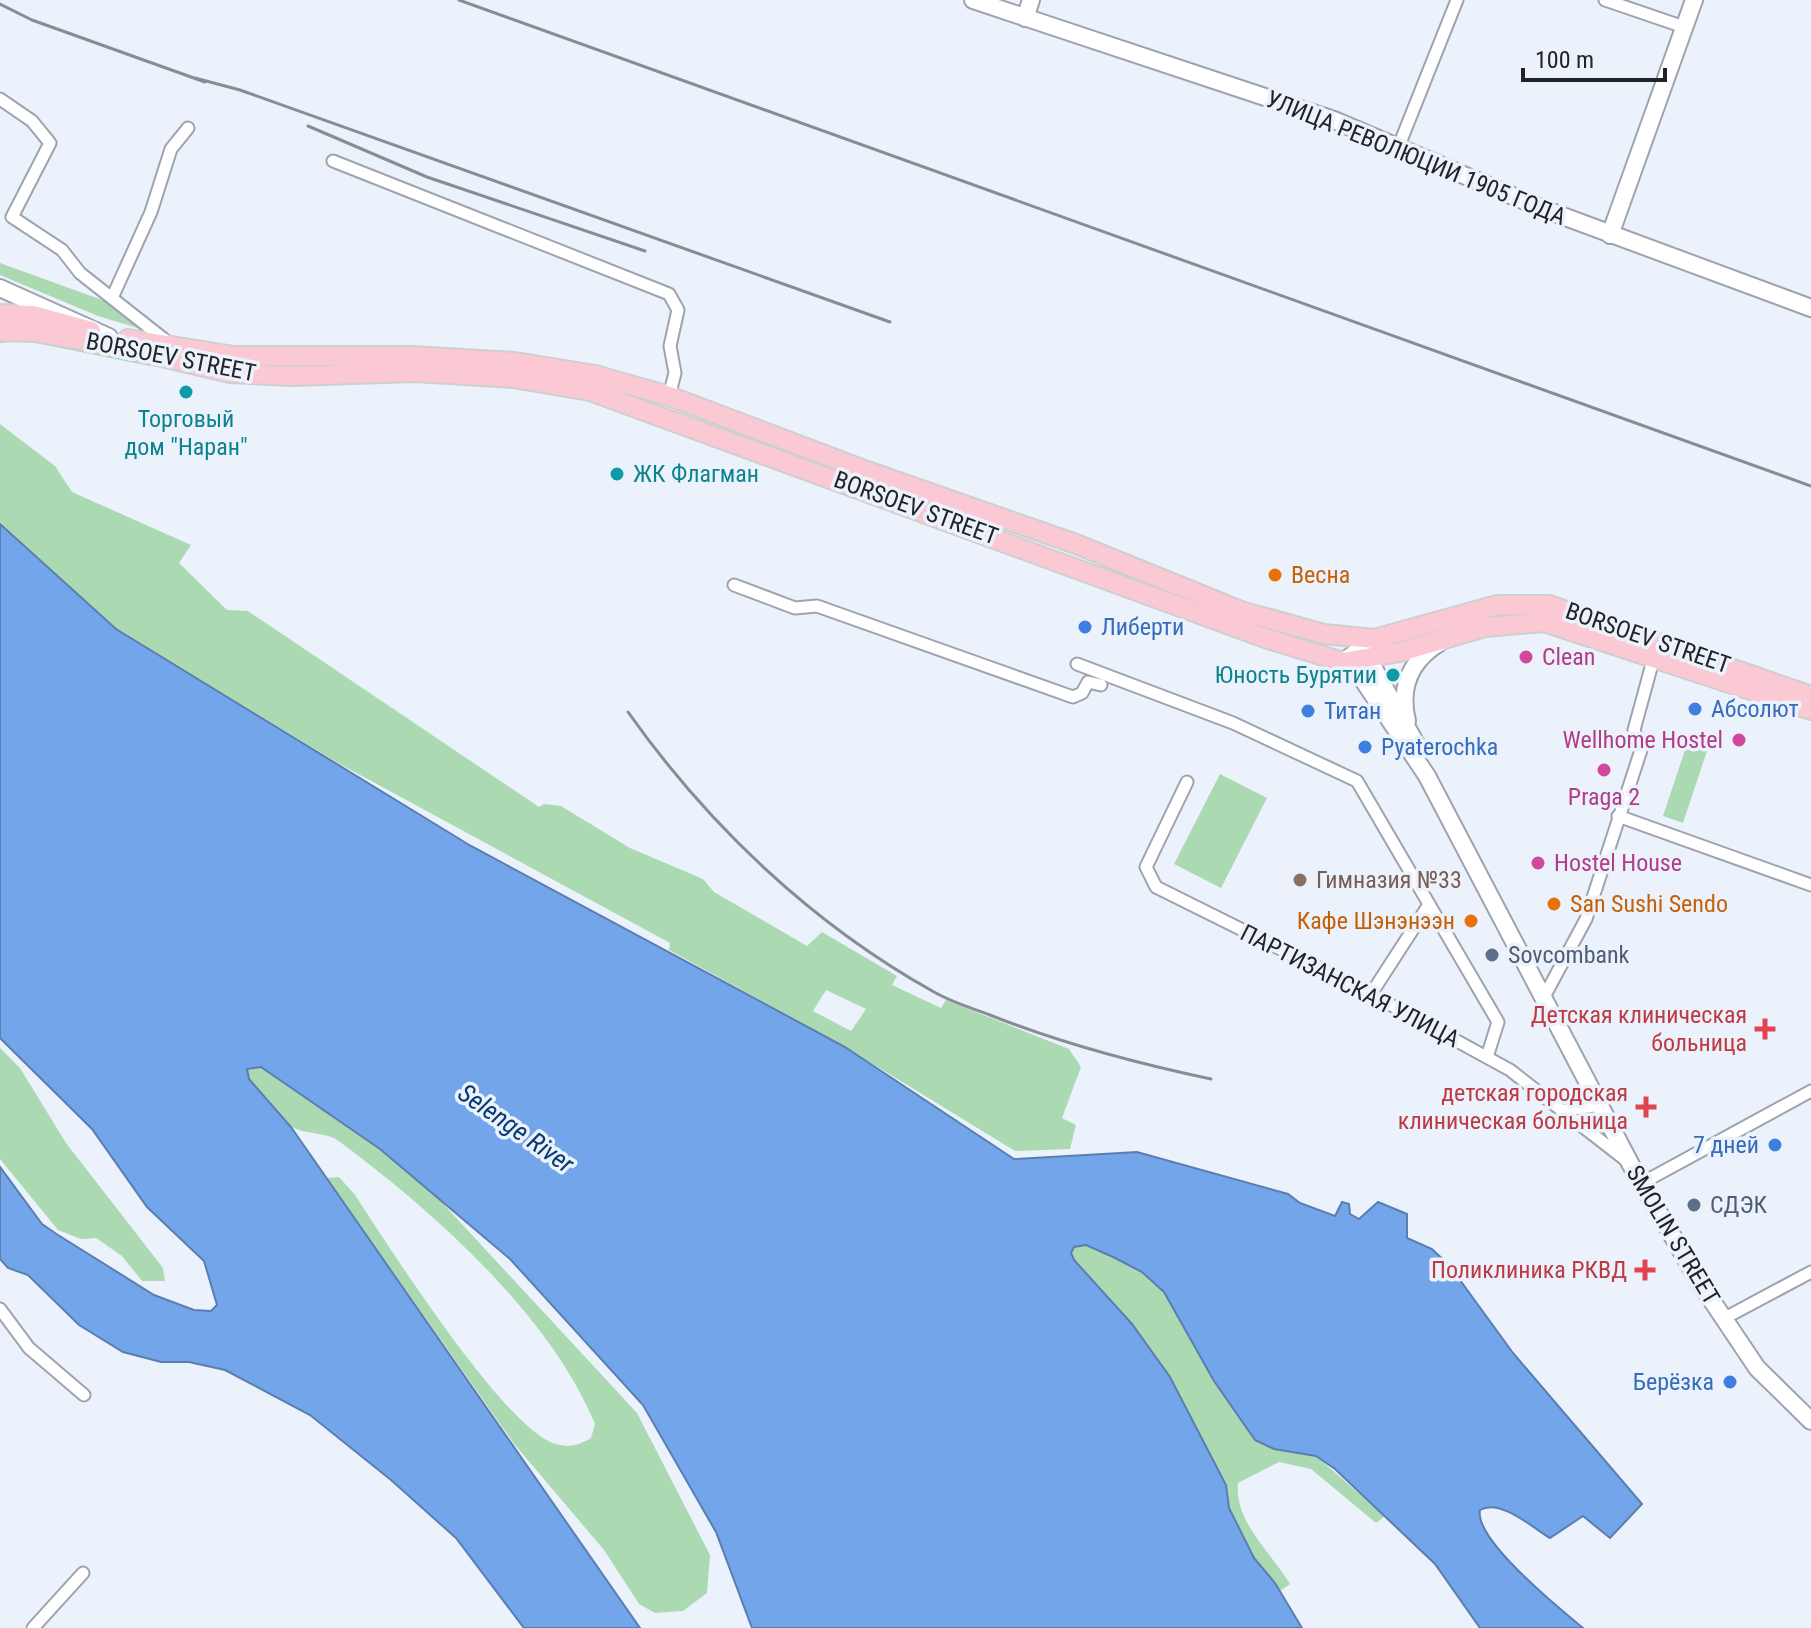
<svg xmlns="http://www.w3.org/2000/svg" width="1811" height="1628" viewBox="0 0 1811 1628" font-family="'Roboto Condensed',sans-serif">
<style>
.green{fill:#abdab2;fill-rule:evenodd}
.water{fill:#73a5ea;stroke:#5a7eb0;stroke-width:2}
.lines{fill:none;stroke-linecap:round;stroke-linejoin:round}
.street-casing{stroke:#9ea3ad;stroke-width:15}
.secondary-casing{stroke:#9ea3ad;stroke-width:20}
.primary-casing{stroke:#cecfcf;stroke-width:22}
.street{stroke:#fff;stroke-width:11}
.secondary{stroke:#fff;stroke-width:16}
.primary{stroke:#fac9d4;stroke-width:18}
.rail{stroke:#888c93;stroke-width:3}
.culture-dot{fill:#0f9aa8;stroke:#ecf2fc;stroke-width:3}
.food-dot{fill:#e8710a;stroke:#ecf2fc;stroke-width:3}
.shop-dot{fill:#3f7fe0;stroke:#ecf2fc;stroke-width:3}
.hotel-dot{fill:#d1479c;stroke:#ecf2fc;stroke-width:3}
.education-dot{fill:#8d6e63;stroke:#ecf2fc;stroke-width:3}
.service-dot{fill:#5c6f8a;stroke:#ecf2fc;stroke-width:3}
.health-dot{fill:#e0444e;stroke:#ecf2fc;stroke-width:3}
.labels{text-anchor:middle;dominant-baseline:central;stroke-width:7;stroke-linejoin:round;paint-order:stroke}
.street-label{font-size:24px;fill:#212327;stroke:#ecf2fc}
.culture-label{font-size:24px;fill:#0d838f;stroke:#ecf2fc}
.food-label{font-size:24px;fill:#c56008;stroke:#ecf2fc;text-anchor:start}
.shop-label{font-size:24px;fill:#366cbe;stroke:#ecf2fc;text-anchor:start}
.hotel-label{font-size:24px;fill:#b23c85;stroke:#ecf2fc;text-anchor:start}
.education-label{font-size:24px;fill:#785e54;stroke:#ecf2fc;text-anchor:start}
.service-label{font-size:24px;fill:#4e5e75;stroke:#ecf2fc;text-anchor:start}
.health-label{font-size:24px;fill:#be3a42;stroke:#ecf2fc;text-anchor:end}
.water-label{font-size:26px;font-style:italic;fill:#083a77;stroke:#ecf2fc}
</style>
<rect width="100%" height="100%" fill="#ecf2fc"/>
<path class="green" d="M0 263 127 309 148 331 98 316 0 275Z
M24 333 150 362V366L26 341 0 343V335Z
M0 424 55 466 72 492 191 545 179 563 227 610 248 611 539 807 544 804 561 806 630 848 703 879 714 892 807 946 822 932 897 976 892 985 941 1008 946 1000 1069 1049 1081 1067 1062 1118 1076 1125 1070 1149 1015 1151 845 1047 669 950 670 943 338 763 116 629 0 524ZM826 990 866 1009 851 1031 813 1011Z
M864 481 1233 615 1231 618 863 484Z
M1688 741 1708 748 1683 823 1663 816Z
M1220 774 1267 798 1221 888 1174 864Z
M0 1048 20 1068 66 1143 163 1268 165 1281H142L122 1256 96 1238 81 1239 58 1230 0 1159Z
M261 1067 380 1149 434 1194 637 1413 710 1555 707 1593 683 1611 655 1613 639 1604 604 1550 515 1445 327 1178 339 1177 355 1195C388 1245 505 1430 556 1444 570 1448 579 1445 591 1438L595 1424C550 1315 434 1212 340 1142 328 1132 309 1135 294 1128 277 1119 262 1093 249 1079L247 1069Z
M1086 1245 1142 1272 1164 1292 1214 1381 1255 1440 1274 1449 1316 1456 1385 1516 1376 1523 1311 1469 1279 1462 1238 1483C1234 1522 1271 1552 1290 1584L1280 1591 1254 1559 1229 1508 1225 1485 1170 1377 1132 1324 1074 1260 1071 1253 1074 1247Z"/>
<path class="water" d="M0 524 116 629 471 846 845 1047 1014 1159 1137 1152 1288 1194 1300 1203 1335 1216 1342 1202 1349 1204 1350 1214 1359 1219 1378 1202 1407 1214V1238L1432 1249 1449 1265 1513 1353 1642 1504 1610 1538 1583 1516 1550 1538C1533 1528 1500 1498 1480 1510 1474 1540 1560 1609 1583 1628H1480L1435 1564 1335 1469 1316 1456 1274 1449 1255 1440 1214 1381 1164 1292 1142 1272 1113 1257 1086 1245 1074 1247 1071 1253 1074 1260 1132 1324 1170 1377 1226 1485 1229 1508 1254 1558 1275 1583 1302 1628H752L716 1532 643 1405 510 1259 380 1149 261 1067 247 1069 249 1079 291 1127 640 1628H524L456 1538 391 1480 310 1415 225 1370 189 1362H161L123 1352 79 1325 28 1275 8 1268 0 1259V1167L42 1224 58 1235 154 1295 194 1310 211 1311 217 1305 204 1261 147 1207 92 1129 0 1038Z"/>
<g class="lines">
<g class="street-casing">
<path id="street" d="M1605 0 1684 27
M0 99 32 121 50 143 12 217 62 250 80 273 170 344
M1398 148 1457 0
M333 161 669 294 678 310 670 346 675 373 669 396
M112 298 151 212 171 149 188 128
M734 585 795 608 817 606 1073 697 1082 693 1088 682 1101 685
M1077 664 1233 723 1357 781 1498 1022 1487 1057
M1187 782 1146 867 1156 887 1371 994 1510 1070 1627 1161
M1618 816 1811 885
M1371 994 1428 906
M1544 997 1586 919 1641 750 1634 730 1655 653
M1566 1110 1601 1105
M1642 1183 1811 1091
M0 1309 29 1348 84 1395
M1723 1319 1811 1272
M33 1628 83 1573"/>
</g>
<g class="secondary-casing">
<path id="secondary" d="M973 0 1334 120 1541 208 1811 308
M1025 18 1031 0
M1610 235 1694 0
M0 288 109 337
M1374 639 1343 662 1363 680 1427 776 1631 1165 1700 1283 1757 1368 1811 1421
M1360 653 1368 658 1420 751
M1407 721C1399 688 1410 661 1439 643"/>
</g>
<g class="primary-casing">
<path id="primary" d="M0 314 33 315 91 331
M0 331 35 332 120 347 230 373 292 376 415 372 513 378 590 391 1265 638 1343 662 1400 652 1485 627 1544 622 1811 710
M128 339 234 356H413L515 362 595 375 669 396 867 471 1076 544 1241 611 1324 634 1374 639 1497 605H1549L1811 696"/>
</g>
<use href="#street" class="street"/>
<use href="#secondary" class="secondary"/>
<use href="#primary" class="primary"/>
<path class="rail" d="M459 0 1811 486
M0 4 32 20 205 82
M195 78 240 90 890 322
M308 126 427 177 645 251
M628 712C708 825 812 924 934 992 951 1002 972 1008 990 1015 1063 1044 1135 1063 1211 1079"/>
</g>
<g class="culture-dot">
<circle cx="186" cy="392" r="8"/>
<circle cx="617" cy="474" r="8"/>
<circle cx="1393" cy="675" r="8"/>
</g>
<g class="food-dot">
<circle cx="1275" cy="575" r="8"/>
<circle cx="1554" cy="904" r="8"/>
<circle cx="1471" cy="921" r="8"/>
</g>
<g class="shop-dot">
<circle cx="1085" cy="627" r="8"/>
<circle cx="1695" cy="709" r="8"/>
<circle cx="1308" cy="711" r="8"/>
<circle cx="1365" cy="747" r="8"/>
<circle cx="1775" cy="1145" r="8"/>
<circle cx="1730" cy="1382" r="8"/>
</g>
<g class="hotel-dot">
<circle cx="1526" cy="657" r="8"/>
<circle cx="1739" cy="740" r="8"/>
<circle cx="1604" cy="770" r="8"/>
<circle cx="1538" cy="863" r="8"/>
</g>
<circle class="education-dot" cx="1300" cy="880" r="8"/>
<g class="service-dot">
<circle cx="1492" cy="955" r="8"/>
<circle cx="1694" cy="1205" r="8"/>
</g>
<g class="health-dot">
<path d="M1761 1017h8v8h8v8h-8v8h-8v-8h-8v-8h8z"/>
<path d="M1642 1095h8v8h8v8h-8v8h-8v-8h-8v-8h8z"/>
<path d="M1641 1258h8v8h8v8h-8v8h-8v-8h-8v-8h8z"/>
</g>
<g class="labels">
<g class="street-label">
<text transform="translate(1416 158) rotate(22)">УЛИЦА РЕВОЛЮЦИИ 1905 ГОДА</text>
<text transform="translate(171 357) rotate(11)">BORSOEV STREET</text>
<text transform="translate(916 508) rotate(20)">BORSOEV STREET</text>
<text transform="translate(1648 638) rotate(19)">BORSOEV STREET</text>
<text transform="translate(1350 986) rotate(27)">ПАРТИЗАНСКАЯ УЛИЦА</text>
<text transform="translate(1673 1235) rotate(59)">SMOLIN STREET</text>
</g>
<g class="culture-label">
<text x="186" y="419">Торговый<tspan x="186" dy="28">дом "Наран"</tspan></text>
<text x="633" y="474" text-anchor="start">ЖК Флагман</text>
<text x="1377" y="675" text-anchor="end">Юность Бурятии</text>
</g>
<g class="food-label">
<text x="1291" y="575">Весна</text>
<text x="1570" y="904">San Sushi Sendo</text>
<text x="1455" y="921" text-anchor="end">Кафе Шэнэнээн</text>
</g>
<g class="shop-label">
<text x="1101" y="627">Либерти</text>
<text x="1711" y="709">Абсолют</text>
<text x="1324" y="711">Титан</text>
<text x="1381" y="747">Pyaterochka</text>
<text x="1759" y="1145" text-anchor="end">7 дней</text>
<text x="1714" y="1382" text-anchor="end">Берёзка</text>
</g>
<g class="hotel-label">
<text x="1542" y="657">Clean</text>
<text x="1723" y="740" text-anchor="end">Wellhome Hostel</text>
<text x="1604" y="797" text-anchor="middle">Praga 2</text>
<text x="1554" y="863">Hostel House</text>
</g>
<g class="education-label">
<text x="1316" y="880">Гимназия №33</text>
</g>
<g class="service-label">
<text x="1508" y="955">Sovcombank</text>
<text x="1710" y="1205">СДЭК</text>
</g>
<g class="health-label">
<text x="1747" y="1015">Детская клиническая<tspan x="1747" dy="28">больница</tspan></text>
<text x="1628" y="1093">детская городская<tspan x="1628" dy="28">клиническая больница</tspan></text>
<text x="1627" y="1270">Поликлиника РКВД</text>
</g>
<g class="water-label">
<text transform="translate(516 1128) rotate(35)">Selenge River</text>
</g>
</g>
<path d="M1523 68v12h142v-12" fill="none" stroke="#212327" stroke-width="4"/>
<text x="1535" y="68" font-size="24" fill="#212327" stroke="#ecf2fc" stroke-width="6" paint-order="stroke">100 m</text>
</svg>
